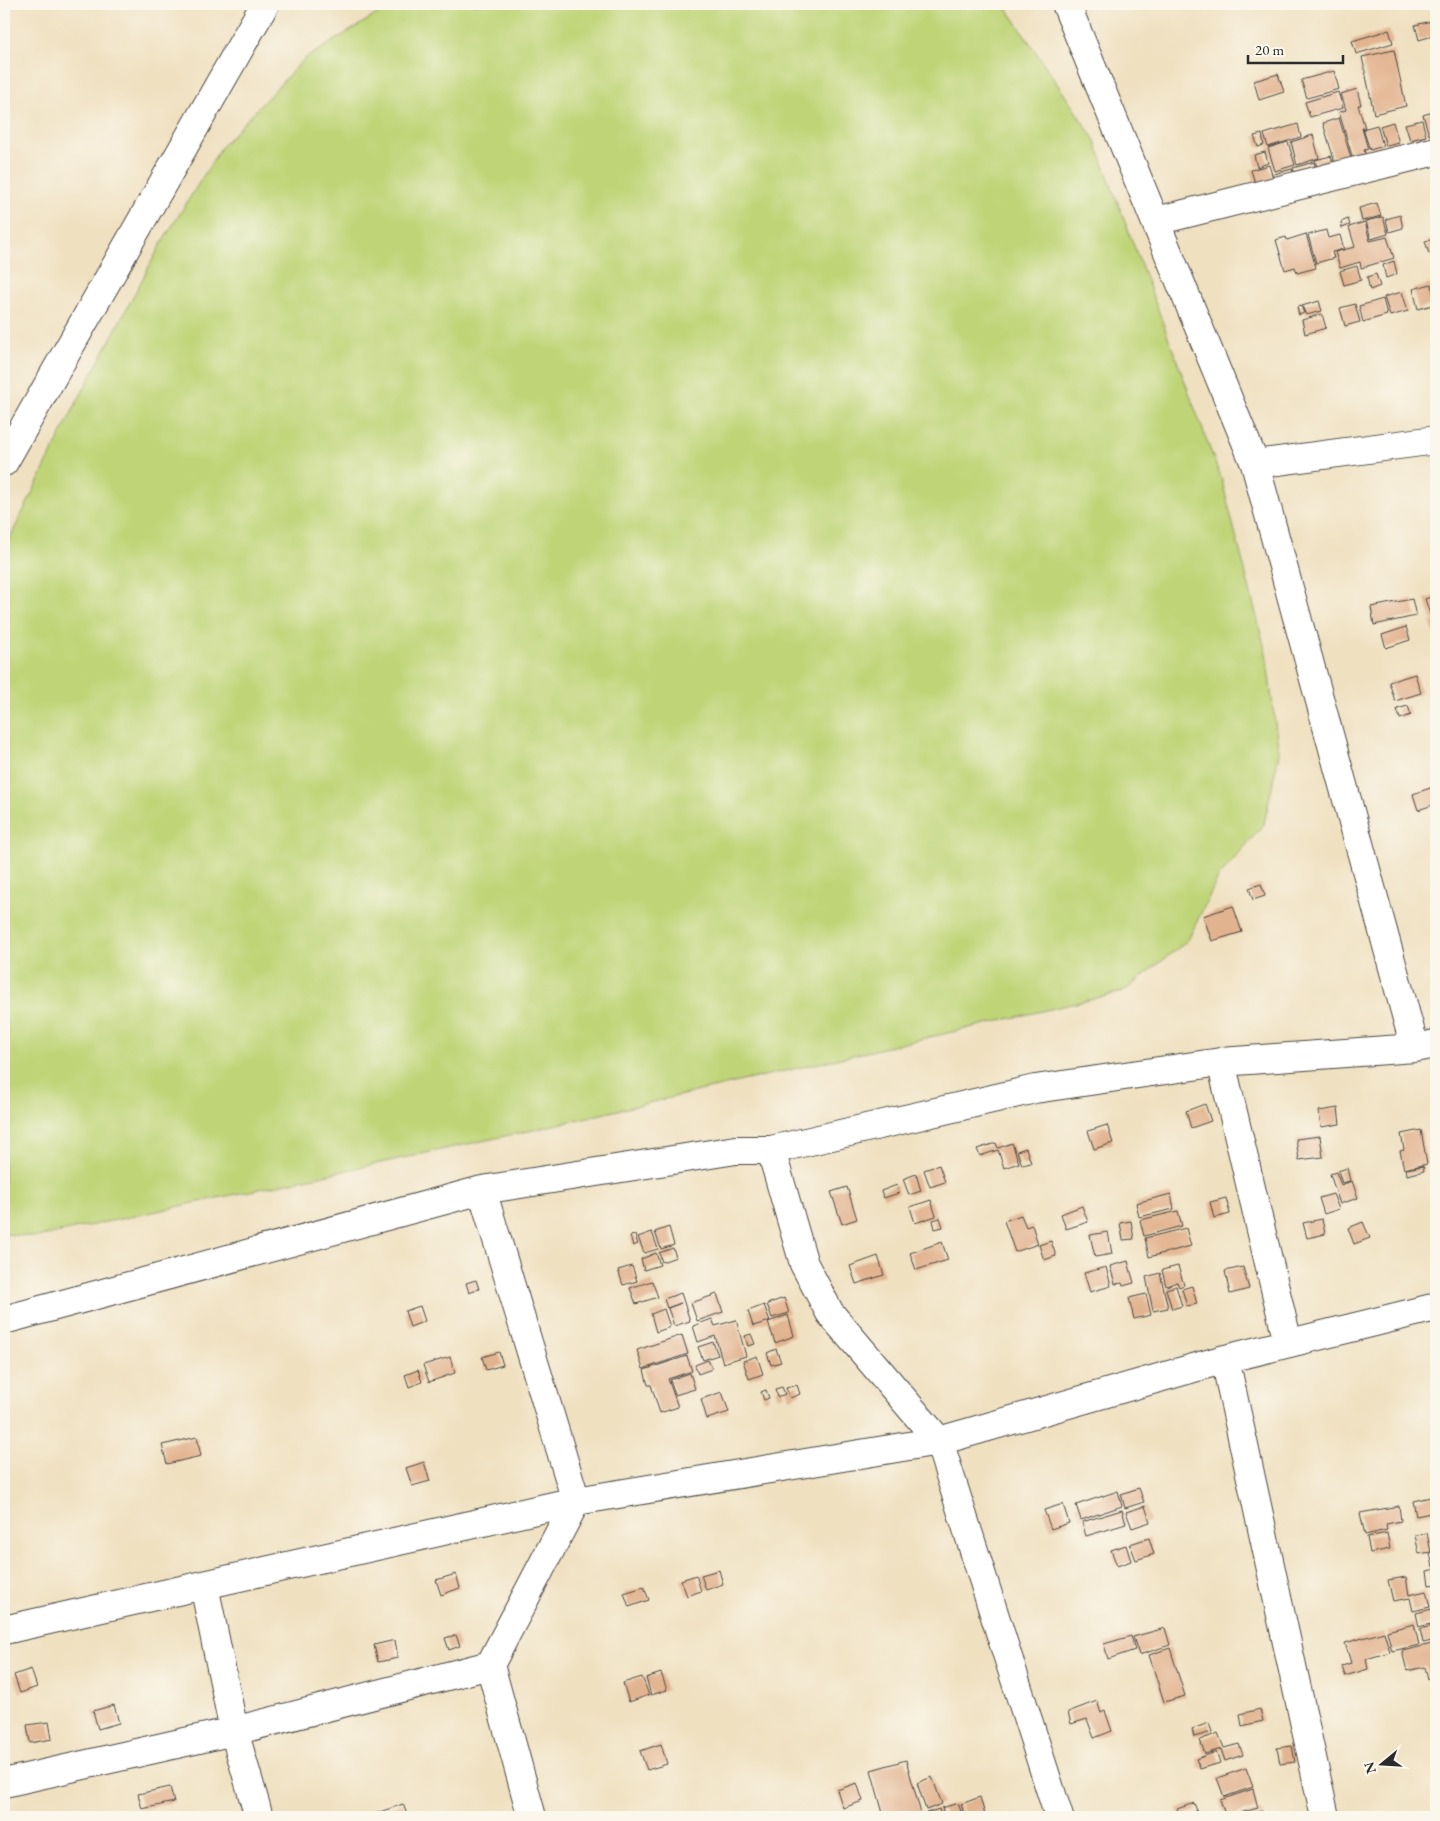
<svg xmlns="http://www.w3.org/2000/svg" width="1440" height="1821" viewBox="0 0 1440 1821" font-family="'EB Garamond',serif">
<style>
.green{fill:#bfd477;stroke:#758051}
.building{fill:#e2b38f}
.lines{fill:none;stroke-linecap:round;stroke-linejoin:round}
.street-casing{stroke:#484641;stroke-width:30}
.street{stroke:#fff;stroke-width:28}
</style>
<rect width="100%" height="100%" fill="#fbf7ec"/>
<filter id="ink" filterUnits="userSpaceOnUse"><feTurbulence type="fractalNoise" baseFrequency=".02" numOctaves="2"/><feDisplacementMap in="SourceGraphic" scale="10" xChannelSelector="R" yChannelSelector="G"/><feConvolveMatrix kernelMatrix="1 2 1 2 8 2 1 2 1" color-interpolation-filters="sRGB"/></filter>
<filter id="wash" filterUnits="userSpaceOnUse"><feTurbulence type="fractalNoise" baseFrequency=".0096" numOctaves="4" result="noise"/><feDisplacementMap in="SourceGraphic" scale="20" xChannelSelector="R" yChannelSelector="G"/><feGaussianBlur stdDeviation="1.12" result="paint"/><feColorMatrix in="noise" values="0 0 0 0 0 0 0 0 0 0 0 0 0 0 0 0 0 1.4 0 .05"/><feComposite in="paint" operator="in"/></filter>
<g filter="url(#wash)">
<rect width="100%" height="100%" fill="#efe0c0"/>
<path class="green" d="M393 4H1004L1094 139 1222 481 1266 653 1279 754 1264 824 1218 878 1188 940 1123 992 533 1130 37 1237 4 1234V550L78 400 161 244 222 146 303 60Z"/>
<g id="blocks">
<path class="building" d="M1435 20 1436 35 1419 40 1415 25Z
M1389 30 1393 43 1356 54 1352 41Z
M1394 50 1406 106 1374 114 1362 57Z
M1334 71 1339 89 1307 98 1301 80Z
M1278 74 1284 92 1259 100 1254 81Z
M1357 89 1361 105H1358L1365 128H1362L1368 149 1364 150 1369 167 1356 170 1339 112 1346 110 1341 94Z
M1338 92 1343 108 1310 117 1305 102Z
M1436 111V133L1429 135 1423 115Z
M1339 118 1354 168 1338 173 1323 123Z
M1422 120 1426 136 1410 140 1405 124Z
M1393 122 1399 143 1386 146 1380 126Z
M1298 124 1301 137 1268 147 1264 134Z
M1377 125 1383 146 1370 150 1363 129Z
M1262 134 1264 145 1258 147 1254 136Z
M1313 135 1319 158 1297 165 1291 142Z
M1288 142 1295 165 1275 171 1268 148Z
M1265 152 1268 163 1257 167 1254 155Z
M1331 156 1336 173 1320 178 1315 160Z
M1314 162 1318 177 1298 183 1293 168Z
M1269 165 1276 188 1258 193 1251 170Z
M1292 169 1296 184 1278 189 1274 174Z
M1377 203 1381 216 1362 221 1359 208Z
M1400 215 1403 228 1389 232 1386 219Z
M1383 217 1388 234 1371 239 1366 221Z
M1348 219 1350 225 1342 228 1341 222Z
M1365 222 1370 241 1387 237 1394 258 1361 268 1360 262 1340 268 1335 252 1355 247 1349 227Z
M1326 230 1328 238 1340 235 1344 249 1332 252 1334 258 1316 263 1308 235Z
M1306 234 1316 268 1297 273 1295 267 1285 270 1276 240 1286 237 1287 240Z
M1436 239V252L1429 254 1425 241Z
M1394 261 1397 274 1386 278 1383 265Z
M1357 266 1361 280 1344 285 1340 271Z
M1376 274 1380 286 1370 290 1367 277Z
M1431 284 1436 304 1418 309 1413 289Z
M1402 292 1408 311 1390 316 1384 297Z
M1383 299 1387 315 1363 322 1359 306Z
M1319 301 1322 311 1306 315 1302 306Z
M1355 304 1360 322 1345 326 1340 308Z
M1301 306 1304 313 1299 315 1297 307Z
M1322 314 1326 328 1305 334 1302 320Z
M1436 595V619L1432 620 1425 599Z
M1412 599 1416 616 1374 625 1371 607Z
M1436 620V639L1430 622Z
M1406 627 1410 640 1386 648 1382 635Z
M1415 674 1421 693 1395 701 1389 682Z
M1408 706 1411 715 1400 719 1397 709Z
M1436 786V804L1418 810 1413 794Z
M1261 884 1265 896 1253 900 1249 888Z
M1233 906 1242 932 1212 941 1203 916Z
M1205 1104 1211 1121 1191 1128 1186 1111Z
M1338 1108 1340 1124 1321 1127 1319 1111Z
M1107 1125 1113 1143 1094 1149 1088 1131Z
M1436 1126V1142H1432L1430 1127Z
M1421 1130 1427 1164 1404 1169 1400 1151 1404 1150 1401 1134Z
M1320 1136 1323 1157 1299 1160 1296 1139Z
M996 1143 998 1148 1012 1143 1019 1163 1004 1168 998 1150 980 1156 977 1149Z
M1432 1144H1436V1156L1433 1157Z
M1026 1148 1031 1163 1022 1165 1017 1151Z
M939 1165 945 1182 930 1187 924 1170Z
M1423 1166 1424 1171 1407 1175 1406 1169Z
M1347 1168 1350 1181 1342 1183 1338 1171Z
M1336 1172 1341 1185 1352 1181 1358 1198 1340 1204 1330 1174Z
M916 1174 921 1191 909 1195 903 1179Z
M897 1185 899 1193 884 1198 881 1191Z
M847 1187 857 1219 842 1224 831 1192Z
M1171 1194 1174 1209 1139 1217 1136 1203Z
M1333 1194 1339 1209 1324 1214 1319 1198Z
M1226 1198 1230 1214 1214 1218 1210 1202Z
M931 1200 936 1216 915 1223 910 1207Z
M1082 1206 1088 1222 1066 1229 1061 1214Z
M1178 1211 1182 1226 1144 1236 1140 1220Z
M1021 1215 1026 1227 1032 1225 1038 1244 1015 1252 1004 1221Z
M940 1218 943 1227 935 1229 933 1220Z
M1322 1219 1325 1234 1307 1238 1303 1223Z
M1131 1221 1134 1239 1123 1240 1120 1223Z
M1363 1222 1370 1238 1354 1244 1348 1228Z
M669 1227 674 1245 661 1249 655 1232Z
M1186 1228 1191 1246 1149 1257 1145 1238Z
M652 1232 658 1249 644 1253 638 1237Z
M1108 1232 1112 1254 1095 1257 1090 1235Z
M635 1235 638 1244 633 1246 630 1236Z
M1051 1241 1056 1256 1044 1260 1039 1245Z
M942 1242 948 1260 916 1270 910 1253Z
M673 1248 676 1257 662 1262 659 1253Z
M656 1253 660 1265 644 1270 641 1259Z
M878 1256 884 1275 856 1284 850 1266Z
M1128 1261 1134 1283 1123 1286 1122 1283 1115 1284 1110 1266Z
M632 1266 637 1281 623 1285 618 1270Z
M1178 1266 1184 1285 1179 1287 1177 1282 1166 1286 1162 1270Z
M1106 1267 1111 1286 1090 1292 1084 1273Z
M1243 1267 1249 1289 1230 1294 1225 1271Z
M1160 1273 1168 1308 1153 1311 1146 1277Z
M476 1280 479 1289 469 1293 466 1283Z
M652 1281 658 1297 636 1304 630 1288Z
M1176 1286 1182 1306 1172 1309 1166 1289Z
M1192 1286 1197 1304 1187 1306 1182 1289Z
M681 1293 690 1321 674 1326 668 1308 681 1303 667 1308 664 1299Z
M717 1294 723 1312 697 1321 691 1303Z
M1146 1294 1151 1315 1134 1319 1129 1298Z
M784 1298 789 1313 772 1318 767 1304Z
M764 1305 770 1321 753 1326 748 1311Z
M420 1306 425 1321 410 1327 405 1311Z
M664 1309 670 1327 656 1332 651 1314Z
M788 1315 794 1336 775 1343 768 1322Z
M712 1319 715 1326 736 1320 746 1356 723 1363 715 1336 698 1342 693 1326Z
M751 1334 755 1344 748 1346 745 1336Z
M682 1335 688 1354 643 1369 637 1350Z
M713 1342 718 1355 703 1360 698 1347Z
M776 1349 781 1362 771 1365 767 1353Z
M499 1352 503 1365 486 1370 482 1357Z
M687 1356 692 1371 668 1379 678 1407 660 1413 651 1385H648L644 1370Z
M757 1356 763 1374 749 1379 743 1361Z
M450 1357 455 1373 429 1382 423 1365Z
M708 1360 712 1369 698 1374 695 1365Z
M418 1370 422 1382 409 1387 405 1375Z
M690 1373 695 1389 675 1395 670 1380Z
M797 1385 800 1394 790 1398 786 1388Z
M782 1387 785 1394 778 1397 775 1389Z
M766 1390 769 1398 764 1400 761 1392Z
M722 1392 729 1412 707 1419 701 1399Z
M197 1437 201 1456 167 1464 162 1445Z
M424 1462 430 1481 412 1486 406 1468Z
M1139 1488 1144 1502 1125 1508 1121 1494Z
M1118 1491 1122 1506 1081 1520 1076 1505Z
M1435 1496 1436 1512 1416 1516 1413 1501Z
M1063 1504 1069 1523 1051 1529 1044 1510Z
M1145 1506 1150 1522 1132 1528 1126 1512Z
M1399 1506 1401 1521 1386 1524 1387 1530 1365 1535 1360 1513Z
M1122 1510 1126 1524 1086 1536 1082 1522Z
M1387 1533 1390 1549 1370 1553 1367 1537Z
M1427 1533 1431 1552 1419 1554 1415 1535Z
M1149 1538 1154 1554 1136 1560 1130 1544Z
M1126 1545 1131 1561 1117 1566 1111 1550Z
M1436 1551V1567H1433L1430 1553Z
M1436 1569V1584L1429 1585 1427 1571Z
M719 1570 723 1584 706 1590 701 1575Z
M456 1574 460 1588 441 1595 436 1580Z
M696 1575 701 1591 687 1596 681 1580Z
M1406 1577 1409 1595 1426 1591 1430 1607 1413 1611 1410 1598 1393 1601 1388 1580Z
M644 1587 649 1600 629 1607 624 1593Z
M1432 1609 1435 1623 1419 1627 1416 1613Z
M1414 1624 1419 1645 1392 1651 1387 1631Z
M1436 1625V1640L1423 1643 1420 1629Z
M1165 1628 1170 1645 1139 1655 1133 1637Z
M1384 1632 1390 1652 1366 1659 1368 1669 1345 1676 1342 1666 1351 1663 1345 1643Z
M456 1635 460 1646 449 1650 445 1638Z
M1131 1636 1135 1650 1108 1659 1104 1644Z
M395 1640 398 1658 378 1662 374 1645Z
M1436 1643V1678L1428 1680 1425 1667 1407 1671 1402 1651Z
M1170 1648 1185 1696 1164 1702 1149 1655Z
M31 1669 37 1687 20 1693 14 1675Z
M661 1673 667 1690 651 1695 646 1678Z
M642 1677 649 1695 629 1702 623 1683Z
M1097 1701 1101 1713 1105 1711 1112 1731 1094 1738 1087 1719 1071 1724 1068 1712Z
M114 1705 119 1723 98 1729 93 1711Z
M1260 1709 1263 1721 1242 1726 1240 1714Z
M49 1722 52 1739 30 1743 27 1725Z
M1209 1723 1212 1732 1194 1737 1192 1729Z
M1218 1733 1224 1748 1239 1744 1243 1755 1225 1761 1221 1749 1205 1754 1200 1740Z
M661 1744 667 1764 647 1770 640 1751Z
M1292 1746 1295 1762 1280 1764 1277 1748Z
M1216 1752 1220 1763 1200 1769 1196 1759Z
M906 1760 922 1817H884L871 1770Z
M1246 1768 1253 1787 1224 1797 1217 1778Z
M932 1777 942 1804 926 1810 917 1783Z
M857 1783 863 1801 843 1808 837 1790Z
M170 1787 174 1802 142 1809 138 1794Z
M1253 1789 1258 1808 1226 1817 1220 1800Z
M980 1797 985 1815 978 1817H965L961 1804Z
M958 1803 963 1817H945L942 1808Z
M1194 1803 1197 1811 1180 1817 1177 1809Z
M403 1804 408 1817H372L371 1815Z
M939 1809 941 1817H924L923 1814Z
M1262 1811 1264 1817H1238Z"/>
</g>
</g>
<g filter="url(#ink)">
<use href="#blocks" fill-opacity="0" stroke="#484641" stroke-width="1"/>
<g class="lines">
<g class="street-casing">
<path id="street" d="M1066 4 1255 464 1415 1048
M1156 221 1436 151
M4 462 265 4
M1255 464 1436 440
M1221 1062 1288 1343
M771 1150 804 1264 830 1313 939 1441 1059 1817
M4 1320 482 1190 736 1150H771L1035 1089 1221 1062 1415 1048 1436 1044
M1225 1359 1325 1817
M204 1585 234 1731 259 1817
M4 1630 576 1501 482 1190
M4 1783 234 1731 490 1665
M532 1817 490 1665 576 1501 939 1441 1225 1359 1436 1307"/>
</g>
<use href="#street" class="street"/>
</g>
</g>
<rect width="1440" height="1821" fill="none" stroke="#fbf7ec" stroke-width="20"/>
<g transform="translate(1382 1764) rotate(252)" stroke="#fbf7ec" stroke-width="4" paint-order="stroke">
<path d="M0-4L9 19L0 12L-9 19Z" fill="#2b2b2b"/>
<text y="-8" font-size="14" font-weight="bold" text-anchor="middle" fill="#2b2b2b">N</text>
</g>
<path d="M1248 55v8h95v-8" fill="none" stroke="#2b2b2b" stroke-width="2.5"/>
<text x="1255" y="55" font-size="15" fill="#2b2b2b" stroke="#fbf7ec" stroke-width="4" paint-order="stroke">20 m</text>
</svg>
